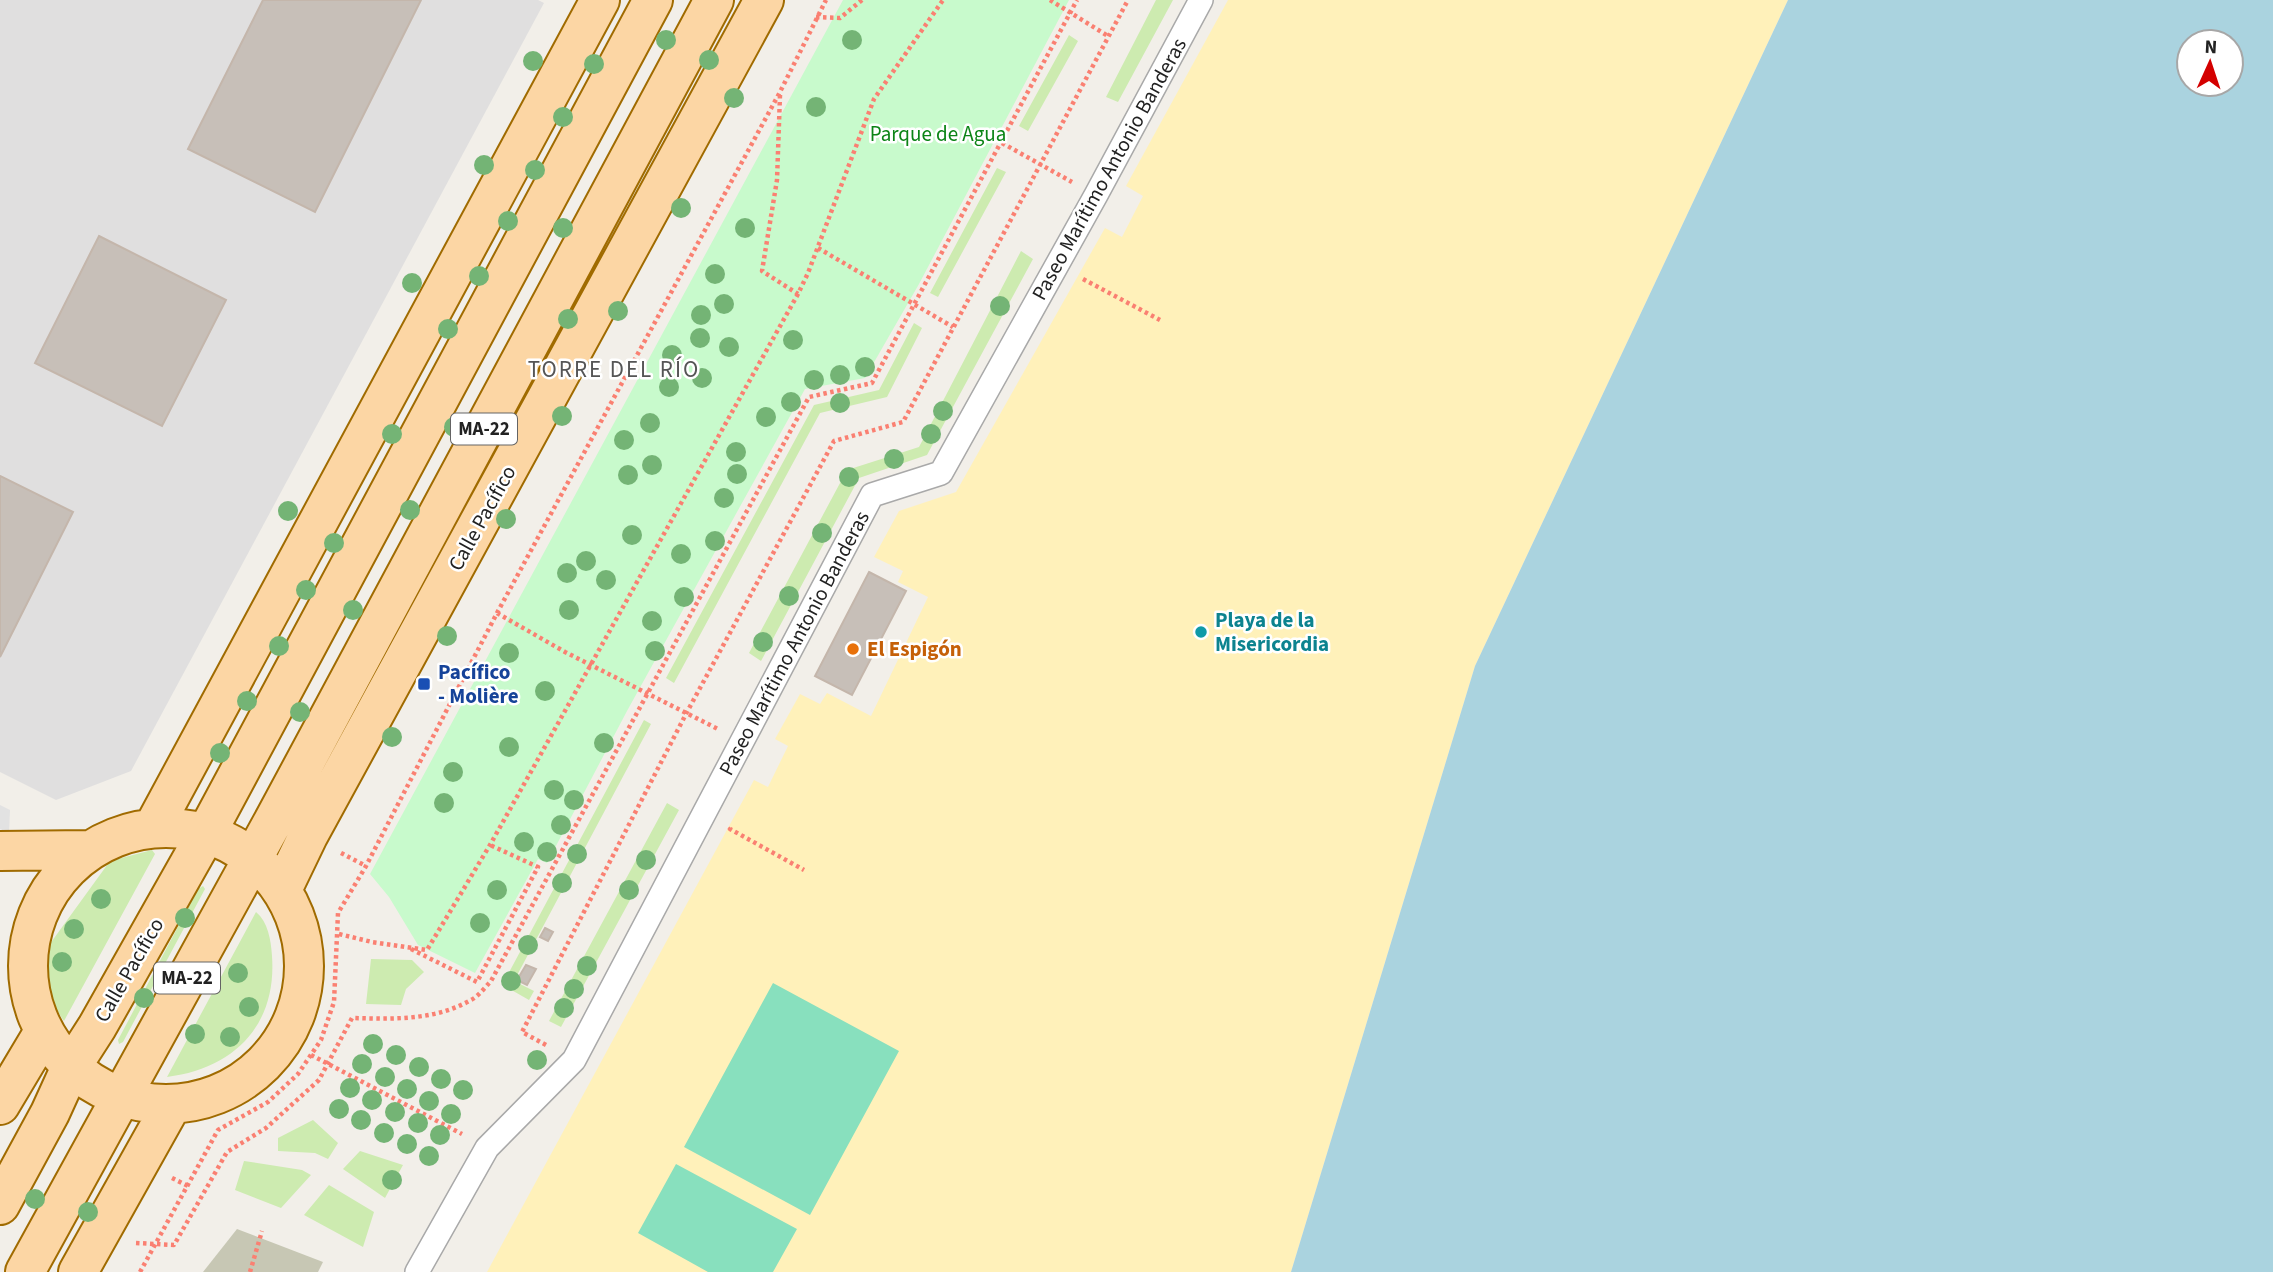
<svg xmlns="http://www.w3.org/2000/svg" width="2273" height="1272" viewBox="0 0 2273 1272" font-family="'Source Sans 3',sans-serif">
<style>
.residential{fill:#e0dfdf}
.construction{fill:#c7c7b4}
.grass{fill:#cdebb0}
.sand{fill:#fff1ba}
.park{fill:#c8facc}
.pitch{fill:#88e0be}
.parking{fill:#e2e2e2}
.water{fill:#aad3df;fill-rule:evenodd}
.building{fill:#c7bfb8;stroke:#c4b6ab;stroke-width:2}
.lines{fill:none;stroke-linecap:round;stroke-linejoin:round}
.pedestrian-casing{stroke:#a9a9a9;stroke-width:26}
.primary-casing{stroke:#a06b00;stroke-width:42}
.path{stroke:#fa8072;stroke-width:4.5;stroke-dasharray:3.5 3.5;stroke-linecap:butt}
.pedestrian{stroke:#fff;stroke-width:23}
.primary{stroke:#fcd6a4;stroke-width:38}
.tree{fill:#74b475}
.culture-dot{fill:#0f9aa8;stroke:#fff;stroke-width:2.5}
.food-dot{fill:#e8710a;stroke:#fff;stroke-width:2.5}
.transit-dot{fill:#1a4fb4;stroke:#fff;stroke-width:2.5}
.labels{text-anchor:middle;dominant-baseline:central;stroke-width:5;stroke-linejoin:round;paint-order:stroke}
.shield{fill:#fff;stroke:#646464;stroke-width:2}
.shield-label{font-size:19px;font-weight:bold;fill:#222}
.park-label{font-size:21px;fill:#0c8416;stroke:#fff}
.street-label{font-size:21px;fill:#222;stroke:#fff}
.culture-label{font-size:21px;font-weight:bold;fill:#0d838f;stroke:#fff;text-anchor:start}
.food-label{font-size:21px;font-weight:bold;fill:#c56008;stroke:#fff;text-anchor:start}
.transit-label{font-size:21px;font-weight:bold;fill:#164399;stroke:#fff;text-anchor:start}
.neighbourhood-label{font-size:23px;letter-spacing:2px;fill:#555;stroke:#fff}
</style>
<rect width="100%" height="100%" fill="#f2efe9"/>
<path class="residential" d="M0 0H538L544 3 131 771 56 800 0 772Z"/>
<path class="construction" d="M237 1229 323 1262 318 1272H203Z"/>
<path class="grass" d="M1156 0H1173L1118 102 1106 97Z
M1069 35 1078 41 1028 131 1019 126Z
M997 168 1006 172 938 297 930 293Z
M1021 251 1033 259 927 455 859 478 761 661 749 653 847 470 919 447Z
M914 323 922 328 887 397 820 413 674 683 666 678 814 405 879 390Z
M644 720 651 724 514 981 534 991 529 1000 508 988 506 978Z
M667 803 679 810 561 1027 549 1021Z
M152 850 155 854 64 1021C48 999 46 978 44 952L110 861Z
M203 886 205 889 123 1042 119 1044 118 1040 198 889Z
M256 912C268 922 271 940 272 956 277 1026 233 1069 167 1077Z
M371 959 412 960 424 972 406 989 401 1005 366 1004Z
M313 1120 338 1143 328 1159 315 1153 278 1151V1138Z
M360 1151 403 1165 385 1198 343 1169Z
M244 1161 302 1170 311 1175 281 1208 235 1190Z
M329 1185 374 1212 363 1247 304 1215Z"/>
<path class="sand" d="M1228 0H1788L1475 666 1291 1272H487L754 780 768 787 788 746 775 739 800 694 820 704 827 693 871 716 928 597 898 582 903 571 874 557 899 511 956 492 1105 228 1122 237 1143 196 1126 186Z"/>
<path class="park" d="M843 0H1069L919 284 865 378 805 389 627 711 547 863 538 859 475 973 418 945 389 897 370 874Z"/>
<path class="pitch" d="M773 983 899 1051 810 1215 684 1147Z
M676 1164 797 1229 773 1272H708L638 1233Z"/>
<path class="parking" d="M0 805 10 810 9 833 0 829Z"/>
<path class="water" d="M1788 0H2273V1272H1291L1475 666ZM2189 42H2231V84H2189Z"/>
<path class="building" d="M263 0H421L315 212 188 149Z
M99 236 226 300 162 426 35 363Z
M0 476 73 512 0 657Z
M869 572 906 591 852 695 815 676Z
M545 928 553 932 548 941 540 937Z
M526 965 536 969 527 985 517 980Z"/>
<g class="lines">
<g class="pedestrian-casing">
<path id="pedestrian" d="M417 1272 487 1148 574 1060 872 495 941 473 1096 195 1201 0"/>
</g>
<g class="primary-casing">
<path id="primary" d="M153 828 600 0
M28 966a138 138 0 1 1 276 0a138 138 0 1 1-276 0Z
M0 851 88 850
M282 890 308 836 764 0
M0 1105 43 1033
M0 1205 50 1113 70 1069 97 1027 206 834 653 0
M25 1272 275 818 714 0
M78 1272 171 1106"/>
</g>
<path class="path" d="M1050 0 1108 36
M816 17 840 18 862 0
M780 95 777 180 762 271 798 294
M1002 143 1072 182
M818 248 953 327
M1083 279 1160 320
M497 613 565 652 718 729
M731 828 730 829 804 870
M341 853 366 866
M339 934 372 942 427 950 490 845 798 294 808 273 874 99 943 0
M411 949 477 982 538 867 490 845
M546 1045 522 1032 687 712 834 441 903 422 1128 0
M311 1055 462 1134
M172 1178 188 1186
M136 1243 174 1245 227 1152 266 1128 319 1080 352 1018C392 1019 434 1021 471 1000 479 996 485 987 491 981L809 397 872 383 1077 0
M140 1272 218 1130 268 1102 298 1074 321 1040 334 1002 338 913 366 866 497 613 780 92 826 0
M250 1272 262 1231"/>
<use href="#pedestrian" class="pedestrian"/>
<use href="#primary" class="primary"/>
</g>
<g class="tree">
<circle cx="666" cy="40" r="10"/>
<circle cx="852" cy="40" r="10"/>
<circle cx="709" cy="60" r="10"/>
<circle cx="533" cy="61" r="10"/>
<circle cx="594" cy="64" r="10"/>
<circle cx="734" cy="98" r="10"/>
<circle cx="816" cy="107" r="10"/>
<circle cx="563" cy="117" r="10"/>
<circle cx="484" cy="165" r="10"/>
<circle cx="535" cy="170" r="10"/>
<circle cx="681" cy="208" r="10"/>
<circle cx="508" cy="221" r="10"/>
<circle cx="563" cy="228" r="10"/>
<circle cx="745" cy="228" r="10"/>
<circle cx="715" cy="274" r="10"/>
<circle cx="479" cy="276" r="10"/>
<circle cx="412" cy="283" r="10"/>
<circle cx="724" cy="304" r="10"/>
<circle cx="1000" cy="306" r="10"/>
<circle cx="618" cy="311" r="10"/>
<circle cx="701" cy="315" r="10"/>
<circle cx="568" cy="319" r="10"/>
<circle cx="448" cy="329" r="10"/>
<circle cx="700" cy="338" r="10"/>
<circle cx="793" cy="340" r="10"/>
<circle cx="729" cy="347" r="10"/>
<circle cx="672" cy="355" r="10"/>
<circle cx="865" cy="367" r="10"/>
<circle cx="840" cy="375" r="10"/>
<circle cx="702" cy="378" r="10"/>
<circle cx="814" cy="380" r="10"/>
<circle cx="669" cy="387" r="10"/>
<circle cx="791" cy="402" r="10"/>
<circle cx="840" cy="403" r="10"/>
<circle cx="943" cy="411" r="10"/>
<circle cx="562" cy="416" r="10"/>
<circle cx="766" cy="417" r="10"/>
<circle cx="650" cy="423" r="10"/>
<circle cx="454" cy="427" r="10"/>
<circle cx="392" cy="434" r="10"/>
<circle cx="931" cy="434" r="10"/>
<circle cx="624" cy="440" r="10"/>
<circle cx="736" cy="452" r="10"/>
<circle cx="894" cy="459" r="10"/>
<circle cx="652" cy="465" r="10"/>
<circle cx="737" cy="474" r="10"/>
<circle cx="628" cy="475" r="10"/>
<circle cx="849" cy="477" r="10"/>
<circle cx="724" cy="498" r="10"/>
<circle cx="410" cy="510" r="10"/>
<circle cx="288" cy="511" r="10"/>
<circle cx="506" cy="519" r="10"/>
<circle cx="822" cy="533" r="10"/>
<circle cx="632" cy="535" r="10"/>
<circle cx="715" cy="541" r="10"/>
<circle cx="334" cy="543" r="10"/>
<circle cx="681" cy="554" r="10"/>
<circle cx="586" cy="561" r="10"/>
<circle cx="567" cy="573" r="10"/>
<circle cx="606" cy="580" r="10"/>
<circle cx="306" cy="590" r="10"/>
<circle cx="789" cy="596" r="10"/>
<circle cx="684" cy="597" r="10"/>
<circle cx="353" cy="610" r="10"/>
<circle cx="569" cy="610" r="10"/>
<circle cx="652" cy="621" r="10"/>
<circle cx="447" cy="636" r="10"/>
<circle cx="763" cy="642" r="10"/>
<circle cx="279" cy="646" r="10"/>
<circle cx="655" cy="651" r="10"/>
<circle cx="509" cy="653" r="10"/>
<circle cx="545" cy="691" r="10"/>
<circle cx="247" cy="701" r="10"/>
<circle cx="300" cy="712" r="10"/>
<circle cx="392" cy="737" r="10"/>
<circle cx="604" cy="743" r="10"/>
<circle cx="509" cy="747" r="10"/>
<circle cx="220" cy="753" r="10"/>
<circle cx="453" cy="772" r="10"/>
<circle cx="554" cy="790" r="10"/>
<circle cx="574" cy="800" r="10"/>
<circle cx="444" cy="803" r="10"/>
<circle cx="561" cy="825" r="10"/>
<circle cx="524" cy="842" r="10"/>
<circle cx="547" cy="852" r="10"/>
<circle cx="577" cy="854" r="10"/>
<circle cx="646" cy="860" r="10"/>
<circle cx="562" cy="883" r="10"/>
<circle cx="497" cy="890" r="10"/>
<circle cx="629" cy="890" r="10"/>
<circle cx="101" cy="899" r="10"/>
<circle cx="185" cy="918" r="10"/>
<circle cx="480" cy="923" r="10"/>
<circle cx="74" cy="929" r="10"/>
<circle cx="528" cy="945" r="10"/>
<circle cx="62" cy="962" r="10"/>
<circle cx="587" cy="966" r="10"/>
<circle cx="238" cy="973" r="10"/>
<circle cx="511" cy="981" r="10"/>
<circle cx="574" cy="989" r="10"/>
<circle cx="144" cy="998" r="10"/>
<circle cx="249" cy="1007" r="10"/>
<circle cx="564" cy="1008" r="10"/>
<circle cx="195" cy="1034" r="10"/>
<circle cx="230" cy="1037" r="10"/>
<circle cx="373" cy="1044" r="10"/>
<circle cx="396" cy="1055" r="10"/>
<circle cx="537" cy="1060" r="10"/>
<circle cx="362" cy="1064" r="10"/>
<circle cx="419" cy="1067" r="10"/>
<circle cx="385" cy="1077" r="10"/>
<circle cx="441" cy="1079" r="10"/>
<circle cx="350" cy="1088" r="10"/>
<circle cx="407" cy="1089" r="10"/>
<circle cx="463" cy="1090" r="10"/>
<circle cx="372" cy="1100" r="10"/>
<circle cx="429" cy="1101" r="10"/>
<circle cx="339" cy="1109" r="10"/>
<circle cx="395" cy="1112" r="10"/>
<circle cx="451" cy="1114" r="10"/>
<circle cx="361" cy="1120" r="10"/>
<circle cx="418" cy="1123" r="10"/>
<circle cx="384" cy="1133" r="10"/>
<circle cx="440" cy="1135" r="10"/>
<circle cx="407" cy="1144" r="10"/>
<circle cx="429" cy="1156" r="10"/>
<circle cx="392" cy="1180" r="10"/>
<circle cx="35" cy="1199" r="10"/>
<circle cx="88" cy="1212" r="10"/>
</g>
<circle class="culture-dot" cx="1201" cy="632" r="7"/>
<circle class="food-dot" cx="853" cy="649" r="7"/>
<rect class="transit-dot" x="417" y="677" width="14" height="14" rx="3.5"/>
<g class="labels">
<g class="shield">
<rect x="451" y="413.5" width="66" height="31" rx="5"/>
<rect x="154" y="962.5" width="66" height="31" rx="5"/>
</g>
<g class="shield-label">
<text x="484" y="429">MA-22</text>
<text x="187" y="978">MA-22</text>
</g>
<g class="park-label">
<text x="938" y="134">Parque de Agua</text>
</g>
<g class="street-label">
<text transform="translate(1109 169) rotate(-61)">Paseo Marítimo Antonio Banderas</text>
<text transform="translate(482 518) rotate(-61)">Calle Pacífico</text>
<text transform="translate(794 643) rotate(-62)">Paseo Marítimo Antonio Banderas</text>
<text transform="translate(129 970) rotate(-60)">Calle Pacífico</text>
</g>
<g class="culture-label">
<text x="1215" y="620">Playa de la<tspan x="1215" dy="24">Misericordia</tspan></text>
</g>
<g class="food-label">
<text x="867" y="649">El Espigón</text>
</g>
<g class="transit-label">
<text x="438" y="672">Pacífico<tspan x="438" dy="24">- Molière</tspan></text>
</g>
<g class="neighbourhood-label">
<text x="614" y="369">TORRE DEL RÍO</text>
</g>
</g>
<g transform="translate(2210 63) rotate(3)"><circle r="33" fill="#ffffff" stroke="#a7a7a7" stroke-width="2"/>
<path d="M0-5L12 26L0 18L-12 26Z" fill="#d40000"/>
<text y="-10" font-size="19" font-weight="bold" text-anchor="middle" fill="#222222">N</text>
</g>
</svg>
